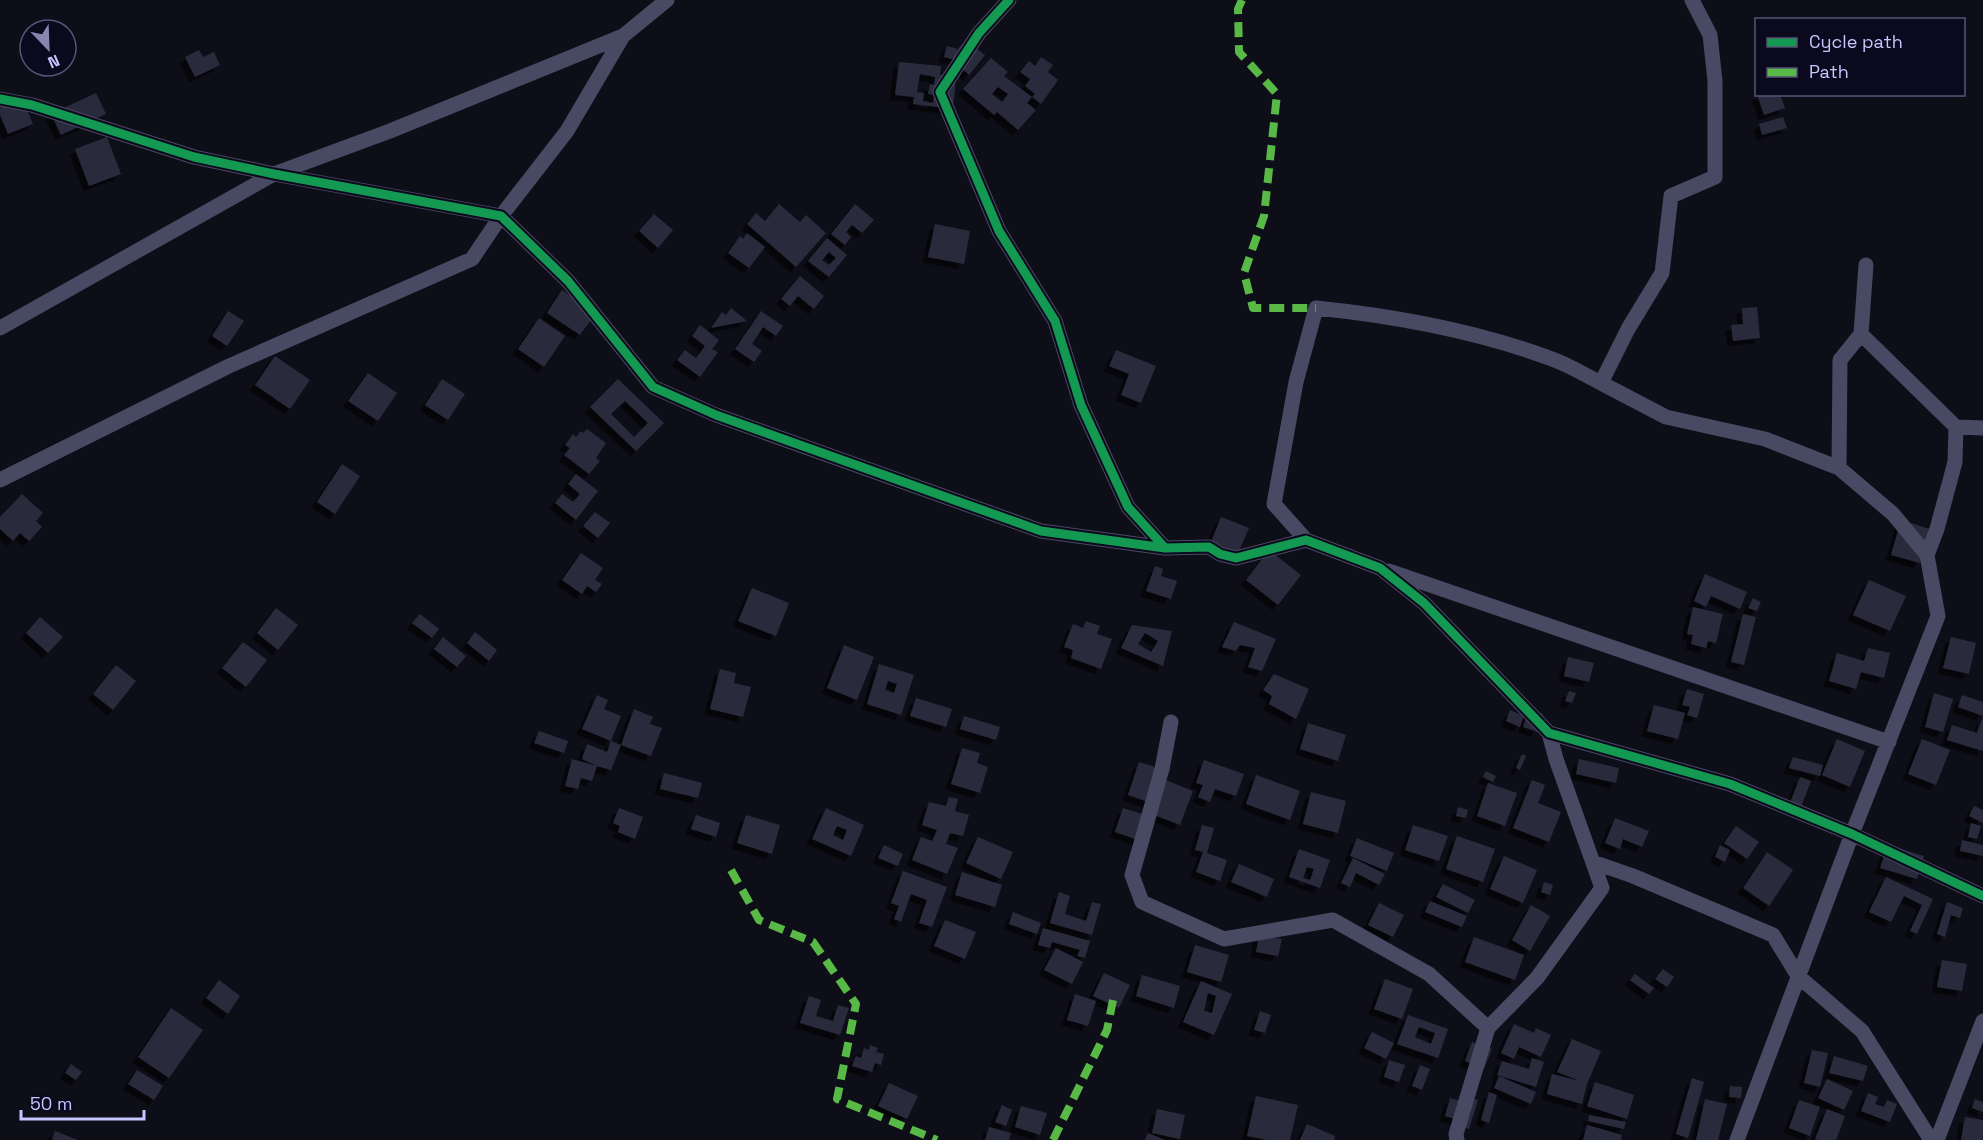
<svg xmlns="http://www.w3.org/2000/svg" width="1983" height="1140" viewBox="0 0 1983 1140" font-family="'Space Grotesk',sans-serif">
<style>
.building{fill:#2b2a3c;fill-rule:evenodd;filter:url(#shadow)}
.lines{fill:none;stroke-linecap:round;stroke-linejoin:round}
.street{stroke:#484962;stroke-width:15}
.quiet{stroke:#58b947;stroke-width:8;stroke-dasharray:15 8;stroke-linecap:butt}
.cycleway-casing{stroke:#0b091d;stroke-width:13}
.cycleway{stroke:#139951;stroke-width:9}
</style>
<defs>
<filter id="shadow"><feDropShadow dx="-5.5" dy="5.5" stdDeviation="0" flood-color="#0009"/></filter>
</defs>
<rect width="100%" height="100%" fill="#0e0e18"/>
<path class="building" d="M966 40 985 55 969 75 961 68 970 58 958 49Z
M947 46 958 49 956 60 944 57Z
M199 50 203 57 214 52 220 65 195 77 185 57Z
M1041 57 1053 65 1048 72 1058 80 1041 104 1032 97 1035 94 1025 86 1030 79 1020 72 1029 61 1035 66Z
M991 58 1008 72 1004 76 1032 97 1027 103 1036 110 1018 130 997 112 994 115 963 89ZM998 87 1008 94 1002 102 992 94Z
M899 62 941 66 940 75 956 77 953 109 913 104 914 97 895 95ZM920 74 935 77 934 85 930 84 928 94 934 95 933 103 923 101 924 93 917 92Z
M96 93 106 114 61 135 51 114Z
M1757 94H1780L1785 108 1764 115Z
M22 98 33 124 8 134 0 115V108Z
M1783 117 1787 128 1762 135 1759 124Z
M107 137 121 174 89 186 75 149Z
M779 204 800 222 806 215 826 233 796 267 747 224 756 213 765 221Z
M855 204 874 220 862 233 852 225 846 232 851 237 845 245 831 234Z
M654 214 673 230 658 248 639 231Z
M935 224 970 231 964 264 928 257Z
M747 233 765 247 749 268 728 253 740 236 743 239Z
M827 238 847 255 829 277 808 261ZM829 252 836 258 829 265 822 260Z
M800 276 824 296 814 309 798 296 790 306 781 299Z
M562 290 596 313 580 335 547 313Z
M1757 307 1760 338 1733 341 1731 325 1743 324 1742 308Z
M731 308 747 321 711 328 722 312 726 315Z
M228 311 244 321 227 346 212 336Z
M761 311 783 326 776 336 763 327 752 344 762 351 754 362 735 349Z
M539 318 565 336 544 367 518 349Z
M700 325 719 340 712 349 718 352 700 377 677 360 685 350 696 358 705 346 692 336Z
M1116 350 1156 366 1141 403 1121 395 1129 374 1109 366Z
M275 356 310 380 290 409 255 385Z
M368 373 397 393 378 421 348 401Z
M442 379 465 394 448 420 425 405Z
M618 379 664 423 636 451 590 407ZM625 401 648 423 634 437 611 414Z
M587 429 606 443 596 458 600 461 589 474 564 455 570 448 565 445 573 434 576 437 581 431 583 433Z
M342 464 360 476 335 514 317 502Z
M576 474 598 491 576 520 555 503 562 494 573 502 580 494 568 484Z
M22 494 43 513 36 521 42 527 29 541 20 533 13 541 0 529V517Z
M595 512 610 523 598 538 583 526Z
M1221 517 1249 528 1236 558 1209 547Z
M1901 520 1930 529 1920 563 1891 555Z
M1269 550 1301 575 1278 605 1246 580Z
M581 553 603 568 595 580 602 584 596 592 587 586 582 594 562 580Z
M1155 566 1163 569 1161 576 1177 581 1171 599 1146 591Z
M1705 574 1747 592 1740 609 1711 596 1706 607 1694 601Z
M1869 580 1906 596 1890 631 1853 615Z
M752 588 789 603 776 636 738 621Z
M1753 598 1761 602 1757 611 1748 608Z
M1693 607 1723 614 1716 643 1708 641 1706 648 1691 644 1693 635 1687 634Z
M276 608 298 625 278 650 257 633Z
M420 614 439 629 432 638 412 623Z
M1743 614 1756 617 1744 665 1731 662Z
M40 617 63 637 48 653 26 633Z
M1086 621 1100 626 1097 634 1112 639 1101 669 1071 658 1073 650 1064 647 1073 624 1083 628Z
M1234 622 1276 639 1262 671 1248 667 1255 648 1240 645 1236 651 1222 647Z
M1132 625 1172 631 1163 666 1121 648ZM1145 633 1158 641 1151 652 1138 644Z
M475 632 497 650 489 661 467 643Z
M443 637 466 656 457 667 434 649Z
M1951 637 1976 643 1969 674 1943 668Z
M243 642 267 660 246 687 222 668Z
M844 645 874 657 857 700 827 688Z
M1868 648 1890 653 1884 678 1861 672 1856 689 1829 681 1837 653 1864 661Z
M1568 657 1594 663 1589 682 1564 676Z
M879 664 914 675 901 715 867 704ZM888 681 897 684 894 693 885 690Z
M116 665 136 681 113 710 93 694Z
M720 669 736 673 734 683 751 687 743 717 710 709Z
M1274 674 1309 689 1296 719 1269 704 1272 696 1263 690Z
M1687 689 1704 694 1697 718 1687 715 1690 707 1682 705Z
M1569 691 1576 693 1572 703 1565 701Z
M1934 693 1953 699 1943 732 1925 727Z
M597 695 608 700 604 709 621 716 611 741 582 729Z
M1962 695 1983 702V751L1947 740 1952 725 1977 733 1983 716 1958 707Z
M916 698 952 709 946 727 910 716Z
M1654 705 1685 713 1678 739 1647 731Z
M634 709 653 717 650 724 662 728 651 756 621 745Z
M1529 709 1543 714 1537 732 1523 727Z
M1510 710 1524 716 1520 727 1506 721Z
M964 716 1000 727 996 740 960 729Z
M1308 723 1346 735 1338 761 1300 749Z
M539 731 568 741 564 753 534 743Z
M1837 739 1865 751 1850 787 1822 775Z
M1922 739 1950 750 1936 785 1908 774Z
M611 741 621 745 611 770 597 766 582 759 587 744 607 752Z
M962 748 980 753 977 763 988 767 980 793 951 784Z
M1522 754 1526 756 1520 770 1516 768Z
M1793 757 1823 765 1820 776 1789 768Z
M572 759 597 766 592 781 581 778 578 789 565 786Z
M1579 759 1619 768 1616 783 1576 774Z
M1204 760 1244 774 1236 796 1215 789 1210 802 1198 797 1203 785 1196 783Z
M1139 762 1162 769 1151 803 1128 795Z
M1486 771 1496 776 1493 782 1483 777Z
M664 773 702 783 698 798 660 789Z
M1256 775 1300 791 1290 820 1246 804Z
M1800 777 1811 781 1801 807 1790 803Z
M1163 779 1193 791 1180 825 1149 813Z
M1532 780 1545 785 1538 803 1561 812 1549 842 1513 828Z
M1488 783 1517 793 1505 826 1477 816Z
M1311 792 1346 801 1338 833 1303 824Z
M949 797 958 799 955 811 969 815 963 836 950 833 946 844 958 848 947 874 912 860 921 837 932 841 937 830 922 825 929 802 946 806Z
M1974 806 1983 810V823L1969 816Z
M1458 807 1468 810 1466 818 1456 816Z
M619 808 643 817 635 839 618 832 620 826 613 823Z
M826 808 864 825 851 856 812 839ZM837 826 847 830 843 840 833 835Z
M1123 808 1149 816 1141 841 1115 832Z
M696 815 720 823 716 837 691 829Z
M746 815 780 825 772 854 737 843Z
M1615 818 1649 831 1642 847 1623 839 1620 849 1605 843Z
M1971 823 1981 826 1977 839 1968 837Z
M1202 825 1214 828 1207 853 1227 860 1220 881 1196 872 1203 852 1195 850Z
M1413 825 1448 836 1439 861 1405 850Z
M1736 826 1759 842 1747 859 1724 843Z
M1457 836 1495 849 1483 882 1446 869Z
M978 837 1013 852 1001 879 966 863Z
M1357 838 1394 853 1387 871 1350 856Z
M1962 840 1983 845V856L1960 851Z
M884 845 903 854 898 866 878 858Z
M1720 845 1730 850 1725 862 1715 857Z
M1888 845 1924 856 1917 879 1880 868Z
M1299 849 1330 860 1320 888 1289 877ZM1307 867 1314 869 1310 880 1303 878Z
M1767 852 1793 870 1769 906 1743 888Z
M1504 856 1537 870 1523 903 1490 889Z
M1353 858 1385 874 1379 885 1356 873 1350 887 1341 883Z
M1239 864 1274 879 1267 897 1231 882Z
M903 871 947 887 932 927 919 923 927 900 911 894 901 922 894 919 899 906 891 903Z
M962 872 1002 885 995 907 955 895Z
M1886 877 1933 899 1917 934 1910 931 1922 905 1904 896 1891 922 1869 912Z
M1544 882 1553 885 1550 895 1541 892Z
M1443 884 1475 900 1468 913 1436 897Z
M1059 892 1070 896 1065 914 1086 921 1092 902 1101 904 1092 935 1050 923Z
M1430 901 1467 916 1462 927 1425 912Z
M1947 902 1963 908 1960 918 1951 915 1945 937 1937 934Z
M1379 903 1404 915 1393 937 1368 925Z
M1531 905 1550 916 1530 951 1512 940Z
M1013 912 1041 923 1037 934 1009 924Z
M945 920 976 932 965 959 934 946Z
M1043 928 1090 941 1085 958 1077 956 1080 950 1052 942 1050 948 1038 945Z
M1259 935 1282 939 1278 956 1256 952Z
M1474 937 1524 955 1515 980 1465 962Z
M1195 945 1229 955 1221 982 1187 972Z
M1056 948 1083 962 1072 984 1044 970Z
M1942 960 1967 964 1962 991 1937 987Z
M1663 969 1674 977 1667 987 1655 979Z
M1104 973 1130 985 1119 1008 1093 996Z
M1635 974 1654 988 1649 994 1630 980Z
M1142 975 1180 986 1174 1008 1136 996Z
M1385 979 1413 989 1402 1019 1374 1009Z
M219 980 240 996 228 1014 206 998Z
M1201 981 1232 994 1214 1035 1183 1022ZM1208 993 1216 996 1212 1013 1204 1011Z
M1075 994 1096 1001 1088 1026 1067 1020Z
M809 996 821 1000 816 1016 833 1021 838 1005 849 1008 840 1035 800 1023Z
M171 1008 203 1030 169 1078 138 1057Z
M1260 1011 1271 1015 1265 1033 1254 1030Z
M1408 1015 1448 1029 1438 1058 1397 1044ZM1419 1027 1435 1033 1431 1044 1415 1037Z
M1514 1024 1534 1033 1536 1028 1551 1035 1541 1057 1519 1047 1514 1059 1501 1053Z
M1372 1032 1394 1043 1386 1059 1364 1048Z
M1572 1039 1601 1051 1587 1084 1582 1104 1547 1094 1552 1074 1580 1081 1557 1072Z
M1472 1042 1492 1049 1484 1069 1465 1061Z
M870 1045 878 1048 876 1052 884 1054 881 1065 875 1063 872 1072 852 1066 856 1056 861 1058 864 1048 869 1050Z
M1812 1050 1828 1053 1820 1087 1804 1083Z
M1834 1056 1868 1066 1863 1081 1829 1073Z
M1532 1058 1544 1062 1536 1087 1497 1075 1502 1061 1529 1069Z
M1389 1060 1405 1065 1399 1082 1384 1077Z
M71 1064 82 1072 76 1080 65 1073Z
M1420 1065 1430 1069 1422 1090 1412 1086Z
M137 1070 163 1086 154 1100 128 1084Z
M1499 1076 1536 1092 1531 1104 1494 1088Z
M1692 1078 1704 1082 1688 1138 1676 1134Z
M1827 1079 1853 1091 1844 1110 1818 1098Z
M1595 1082 1634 1095 1627 1119 1587 1106Z
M889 1083 918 1096 907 1119 878 1106Z
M1730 1086 1742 1087 1741 1098 1729 1097Z
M1489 1092 1497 1095 1489 1123 1481 1120Z
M1868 1093 1878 1097 1875 1104 1884 1107 1887 1100 1897 1104 1890 1122 1861 1111Z
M1463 1095 1478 1100 1469 1129 1457 1125 1458 1120 1445 1116 1450 1098 1461 1101Z
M1256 1096 1298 1105 1290 1140H1267L1247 1136Z
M1705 1099 1727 1104 1718 1140H1696Z
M1975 1099 1983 1102V1112L1972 1108Z
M1799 1100 1820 1107 1810 1136 1789 1128Z
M1002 1105 1012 1110 1006 1126 995 1122Z
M1021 1106 1047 1113 1040 1135 1015 1127Z
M1157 1109 1185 1115 1180 1139 1152 1133Z
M1827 1109 1845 1116 1836 1140H1819L1815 1139Z
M1589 1115 1626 1122 1624 1129 1588 1121Z
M1965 1117 1983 1120V1140H1961Z
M1307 1124 1335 1136 1334 1140H1300Z
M1587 1125 1622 1135 1621 1140H1583Z
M989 1127 1011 1133 1009 1140H985Z
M55 1131 78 1140H52Z
M1148 1133 1165 1140H1145Z"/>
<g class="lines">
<path class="street" d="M1009 0 979 33 940 92 999 231 1055 321 1081 405 1128 507 1165 548 1209 547 1220 554 1236 558 1306 540 1380 568 1424 603 1549 733 1730 784 1852 834 1983 896
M0 99 32 105 194 157 274 174 501 216 568 281 653 387 716 415 1041 531 1165 548
M0 328 274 174 390 131 623 36
M1861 334 1956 427
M1601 383 1666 417 1765 439 1839 468 1893 514 1927 555 1938 616 1852 834 1737 1140
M1839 468 1840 360 1861 334 1866 265
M0 480 229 366 472 259 501 216 567 131 623 36 667 0
M1306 540 1274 504 1296 382 1316 308C1395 316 1477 331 1552 359 1569 365 1585 375 1601 383L1628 329 1662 273 1671 196 1715 177V81L1710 35 1692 0
M1927 555 1937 529 1955 462 1956 427 1983 428
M1389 571 1889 742
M1171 722 1162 769 1132 875 1142 902 1224 939 1333 920 1429 974 1488 1028
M1593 862 1633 876 1773 935 1798 976 1862 1031 1931 1140
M1457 1140 1456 1134 1488 1028 1537 978 1602 888 1556 759 1549 733
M1937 1140 1983 1021"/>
<path class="quiet" d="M1242 0 1238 9 1239 52 1277 94 1264 216 1244 273 1253 308H1316
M731 870 759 920 813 942 856 1004 837 1099 937 1140
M1053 1140 1107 1030 1113 1000"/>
<g class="cycleway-casing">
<path id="cycleway" d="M1009 0 979 33 940 92 999 231 1055 321 1081 405 1128 507 1165 548 1209 547 1220 554 1236 558 1306 540 1380 568 1424 603 1549 733 1730 784 1852 834 1983 896
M0 99 32 105 194 157 274 174 501 216 568 281 653 387 716 415 1041 531 1165 548"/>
</g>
<use href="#cycleway" class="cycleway"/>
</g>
<rect x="1755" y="18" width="210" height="78" fill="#0b091d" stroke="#565577" stroke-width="1.5"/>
<rect x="1767" y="38" width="30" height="9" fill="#139951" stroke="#565577" stroke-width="1.5"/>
<text x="1809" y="48" font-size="18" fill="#c7c6ff">Cycle path</text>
<rect x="1767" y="68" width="30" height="9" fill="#58b947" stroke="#565577" stroke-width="1.5"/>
<text x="1809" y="78" font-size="18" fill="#c7c6ff">Path</text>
<g transform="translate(48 48) rotate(157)"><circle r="28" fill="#0b091d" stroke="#565577" stroke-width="1.5"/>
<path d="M0-4.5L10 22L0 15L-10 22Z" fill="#8686ae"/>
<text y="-9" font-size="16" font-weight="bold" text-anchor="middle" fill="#c7c6ff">N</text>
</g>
<path d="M21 1110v9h123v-9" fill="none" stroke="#c7c6ff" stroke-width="3"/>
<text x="30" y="1110" font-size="18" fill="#c7c6ff" stroke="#0b091d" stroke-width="4.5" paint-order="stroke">50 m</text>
</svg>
